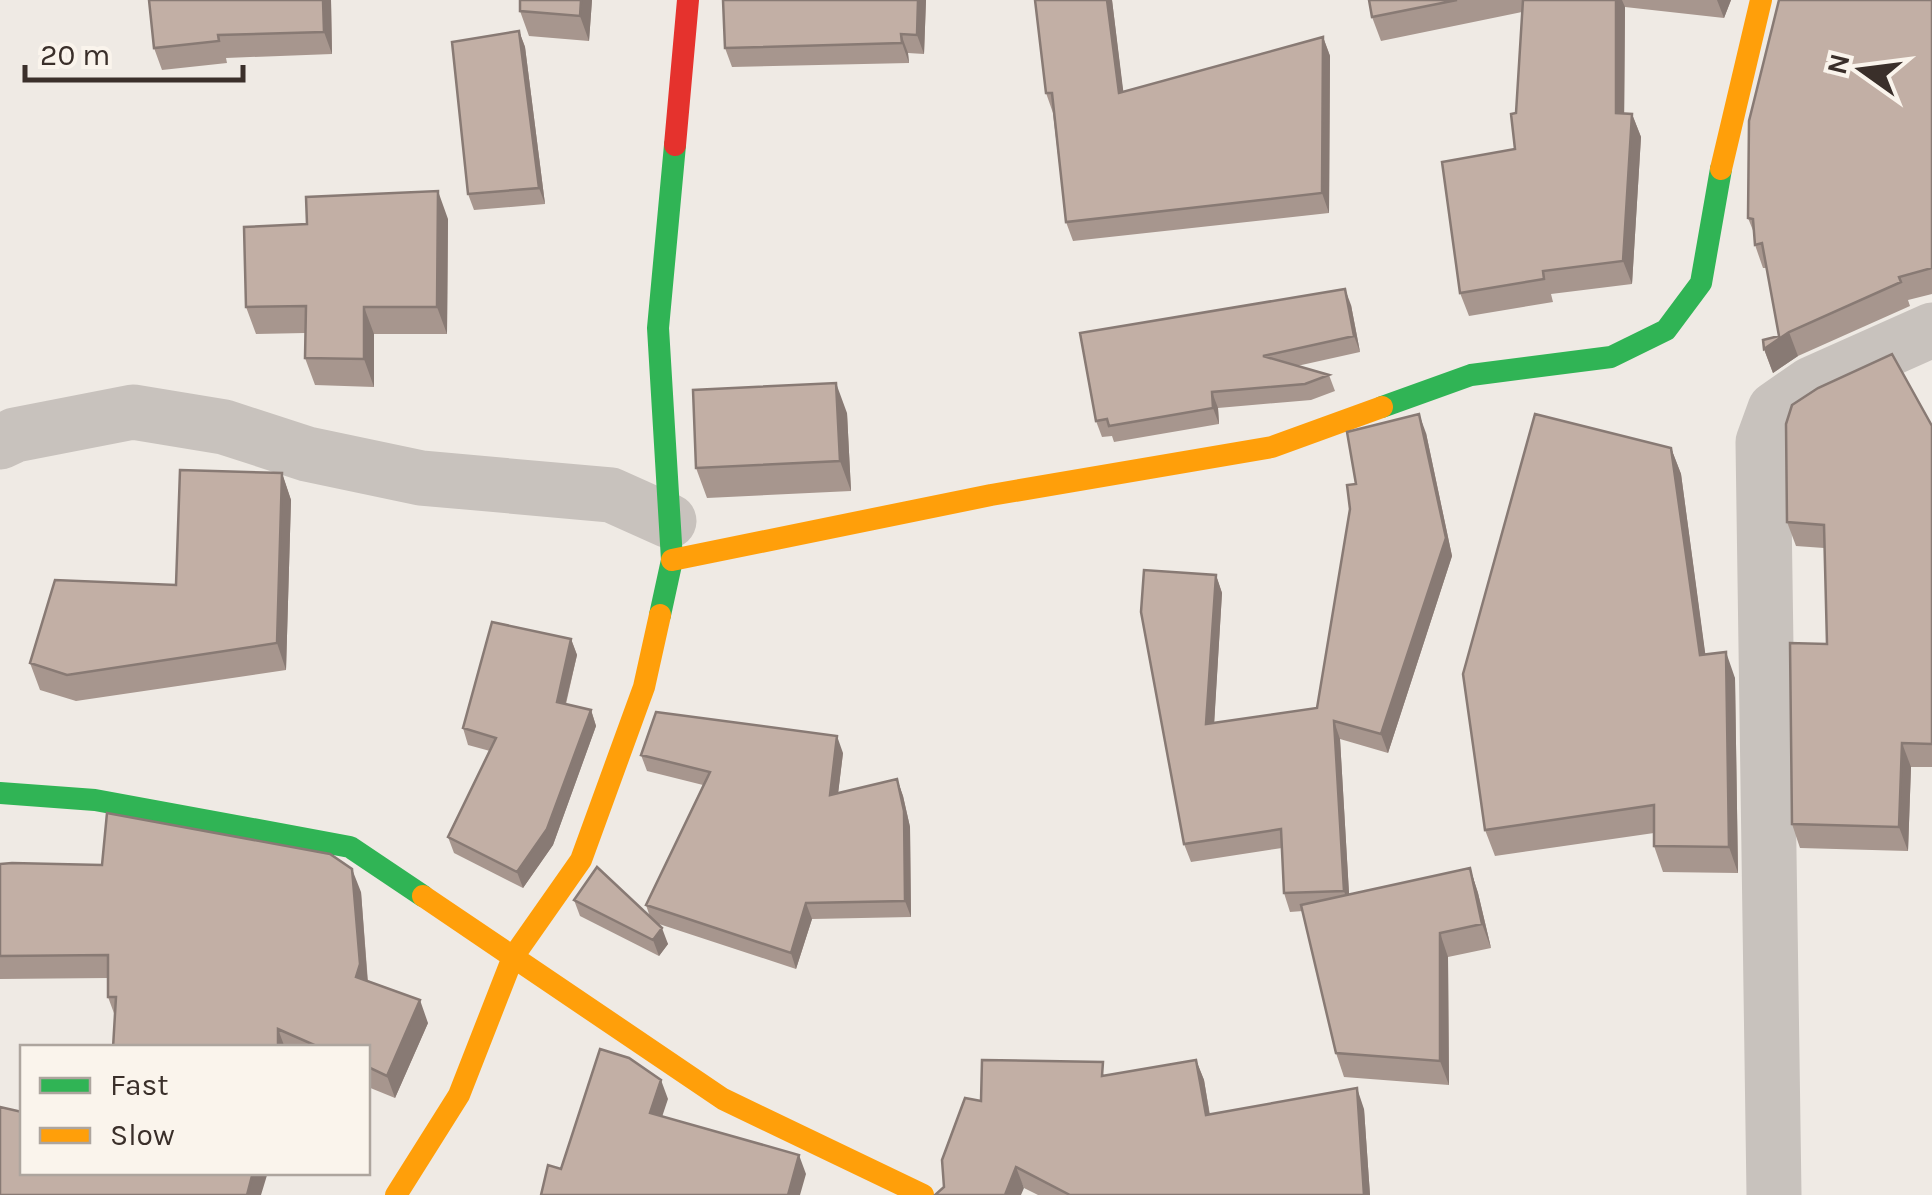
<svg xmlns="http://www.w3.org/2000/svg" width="1932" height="1195" viewBox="0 0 1932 1195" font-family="Karla,sans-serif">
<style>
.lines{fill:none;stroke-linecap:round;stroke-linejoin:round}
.street{stroke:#c8c2bd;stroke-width:55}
.fast{stroke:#30b455;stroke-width:22}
.slow{stroke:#ff9f0a;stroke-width:22}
.jam{stroke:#e5322d;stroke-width:22}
.wall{fill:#a7968e}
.shaded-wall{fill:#887a74}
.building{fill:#c2afa5;stroke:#887a74;stroke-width:2.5}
</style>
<rect width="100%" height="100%" fill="#efeae4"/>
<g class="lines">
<path class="street" d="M0,442L15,435L133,412L224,427L307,454L421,478L611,495L669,521
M1774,1195L1763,442L1775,409L1811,384L1932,330"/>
<path class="fast" d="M1382,407L1471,375L1611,357L1666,330L1701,283L1721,169
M660,615L672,560L658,328L675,145
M0,793L95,800L350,847L423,896"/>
<path class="slow" d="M1721,169L1761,0
M672,560L991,495L1272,447L1382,407
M423,896L723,1099L923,1195
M396,1195L459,1095L513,957L581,860L644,687L660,615"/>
<path class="jam" d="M675,145L688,0"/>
</g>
<path class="wall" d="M149,0H331L332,54L226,58L227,63L162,70L154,48Z
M592,0L589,41L529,36L520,11Z
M723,0H926L924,54L908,53L909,63L732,67L725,48Z
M1035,0H1112L1123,92L1323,37L1330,56L1329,213L1073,241L1066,222L1053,113L1046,93Z
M1369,0H1731L1724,18L1625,7L1624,113L1632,114L1641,137L1632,284L1551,294L1553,302L1469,316L1460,293L1515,149L1522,12L1381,41L1372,17Z
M1932,0V294L1908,300L1910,306L1798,356L1773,373L1764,349L1779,336L1767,268H1763L1755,245L1754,233L1748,218Z
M519,31L525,47L545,204L474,210L468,194Z
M448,219L447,334H374V387L315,385L305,358V333L256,334L246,307Z
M1351,305L1360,352L1297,366L1329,375L1335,391L1311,400L1218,408L1219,424L1114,442L1112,436L1102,437L1096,421Z
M847,413L851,491L707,498L696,468Z
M1932,426V767H1911L1908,851L1800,848L1792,824L1827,644L1824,548L1796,546L1787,522Z
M1426,433L1452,556L1388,753L1340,739L1349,894L1470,868L1478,893L1491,948L1448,957L1449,1085L1344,1077L1336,1053L1303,911L1290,912L1284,893L1282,848L1191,862L1184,844L1216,575L1222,593L1214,723L1317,708L1356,484Z
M1671,448L1681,474L1705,654L1735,678L1738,873L1663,872L1654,846V833L1495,856L1485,830Z
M282,473L291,500L286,670L76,701L40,690L30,663L176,585Z
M571,639L577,655L566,704L591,710L596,726L553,845L523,888L454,853L448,837L490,751L468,745L463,728Z
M843,753L838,793L897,779L903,796L910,827L911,917L812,919L796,969L656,923L668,944L659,956L580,916L574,900L650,917L646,905L703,785L647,771L641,755Z
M0,864L361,892L368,982L428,1023L395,1098L368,1087V1048H113L115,1016L108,997V978L0,979Z
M1196,1060L1204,1080L1210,1115L1364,1109L1370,1195H1038L1024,1188L981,1101L1107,1075Z"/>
<path class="shaded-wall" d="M323,0H331L332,54L324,32Z
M581,0H592L589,41L580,16Z
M918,0H926L924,54L917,35Z
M1107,0H1112L1126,113L1119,93Z
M1616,0H1622L1625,7L1624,136L1616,113Z
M1717,0H1731L1724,18Z
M519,31L525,47L545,204L539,188Z
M901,34L908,53L909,63L902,43Z
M1323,37L1330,56L1329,213L1322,193Z
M1632,114L1641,137L1632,284L1623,261Z
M438,191L448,219L447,334L437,307Z
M1345,289L1351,305L1360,352L1354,336Z
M364,307L374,334V387L364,359Z
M1789,332L1798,356L1773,373L1764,349Z
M836,383L847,413L851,491L840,461Z
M1212,392L1218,408L1219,424L1213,408Z
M1419,414L1426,433L1452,556L1388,753L1381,734Z
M1671,448L1681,474L1709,681L1700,655Z
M282,473L291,500L286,670L277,643Z
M1216,575L1222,593L1213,743L1206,724Z
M571,639L577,655L562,718L557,702Z
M1726,652L1735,678L1738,873L1729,847Z
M591,710L596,726L553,845L523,888L517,872Z
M1334,721L1340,739L1350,910L1344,891Z
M837,736L843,753L836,811L830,795Z
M1902,743L1911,767L1908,851L1899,827Z
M897,779L903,796L910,827L911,917L905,901Z
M1470,868L1478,893L1491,948L1482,924Z
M352,869L361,892L368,987L356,977Z
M806,903L812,919L796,969L791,953Z
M662,928L668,944L659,956L653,940Z
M1440,933L1448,957L1449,1085L1440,1061Z
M420,1000L428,1023L395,1098L387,1076Z
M278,1029L285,1048H278Z
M1196,1060L1204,1080L1213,1136L1206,1115Z
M661,1080L668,1099L657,1132L650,1113Z
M1357,1088L1364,1109L1370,1195H1364Z
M799,1155L806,1174L800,1195H788Z
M1016,1167L1024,1188L1021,1195H1005Z
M253,1172H268L261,1195H247Z"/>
<path class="building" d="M149,0H323L324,32L218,35L219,41L154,48Z
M520,0H581L580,16L520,11Z
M723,0H918L917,35L901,34L902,43L725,48Z
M1035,0H1107L1119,93L1323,37L1322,193L1066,222L1052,93H1046Z
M1369,0H1457L1372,17Z
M1523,0H1616V113L1632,114L1623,261L1543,271L1544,279L1460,293L1442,162L1515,149L1511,114L1516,113Z
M1779,0H1932V268L1899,277L1901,282L1789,332L1764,349L1763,340L1779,336L1762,243L1755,245L1753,219L1748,218L1749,121Z
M519,31L539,188L468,194L452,42Z
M438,191L437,307H364V359L305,358L306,306L246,307L244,227L307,224L306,197Z
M1345,289L1354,336L1263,356L1329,375L1305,384L1212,392L1213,408L1109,426L1107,419L1096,421L1080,333Z
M1892,354L1932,426V744L1902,743L1899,827L1792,824L1790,643L1827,644L1824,525L1787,522L1786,424L1792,405L1818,388Z
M836,383L840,461L696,468L693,390Z
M1419,414L1446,538L1381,734L1334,721L1344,891L1284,893L1281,829L1184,844L1141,612L1144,570L1216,575L1206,724L1317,708L1350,509L1347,485L1356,484L1347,432Z
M1535,414L1671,448L1700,655L1726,652L1729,847L1654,846V805L1485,830L1463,674Z
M180,470L282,473L277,643L67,675L30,663L55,580L176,585Z
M492,622L571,639L557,702L591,710L547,829L517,872L448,837L496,738L463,728Z
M656,712L837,736L830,795L897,779L904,811L905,901L806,903L791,953L646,905L710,772L641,755Z
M107,813L330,854L352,869L360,964L356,977L420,1000L387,1076L368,1067V1048H321L278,1029V1048H113L116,997H108V955L0,956V864L12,863L102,865Z
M597,867L662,928L653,940L574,900Z
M1470,868L1482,924L1440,933V1061L1336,1053L1301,905Z
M600,1049L629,1058L661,1080L650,1113L799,1155L788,1195H541L548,1165L561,1169Z
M982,1060L1103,1062L1102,1076L1196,1060L1206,1115L1357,1088L1364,1195H1070L1016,1167L1005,1195H935L944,1187L942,1160L965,1098L981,1101Z
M0,1107L22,1112V1172H253L247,1195H0Z"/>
<rect x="20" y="1045" width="350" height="130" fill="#faf4ec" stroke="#ada59e" stroke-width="2.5"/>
<rect x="40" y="1078" width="50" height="15" fill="#30b455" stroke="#ada59e" stroke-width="2.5"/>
<text x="110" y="1095" font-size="30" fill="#3a2f2a">Fast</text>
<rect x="40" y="1128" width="50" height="15" fill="#ff9f0a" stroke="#ada59e" stroke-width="2.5"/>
<text x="110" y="1145" font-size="30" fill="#3a2f2a">Slow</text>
<g transform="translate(1862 70) rotate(284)" stroke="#faf4ec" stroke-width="8" paint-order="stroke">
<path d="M0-8L18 38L0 25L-18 38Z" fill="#3a2f2a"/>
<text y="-15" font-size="28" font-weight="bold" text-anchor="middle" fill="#3a2f2a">N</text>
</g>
<path d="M25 65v15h218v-15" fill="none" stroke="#3a2f2a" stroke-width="5"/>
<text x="40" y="65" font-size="30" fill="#3a2f2a" stroke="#faf4ec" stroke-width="8" paint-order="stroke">20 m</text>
</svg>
